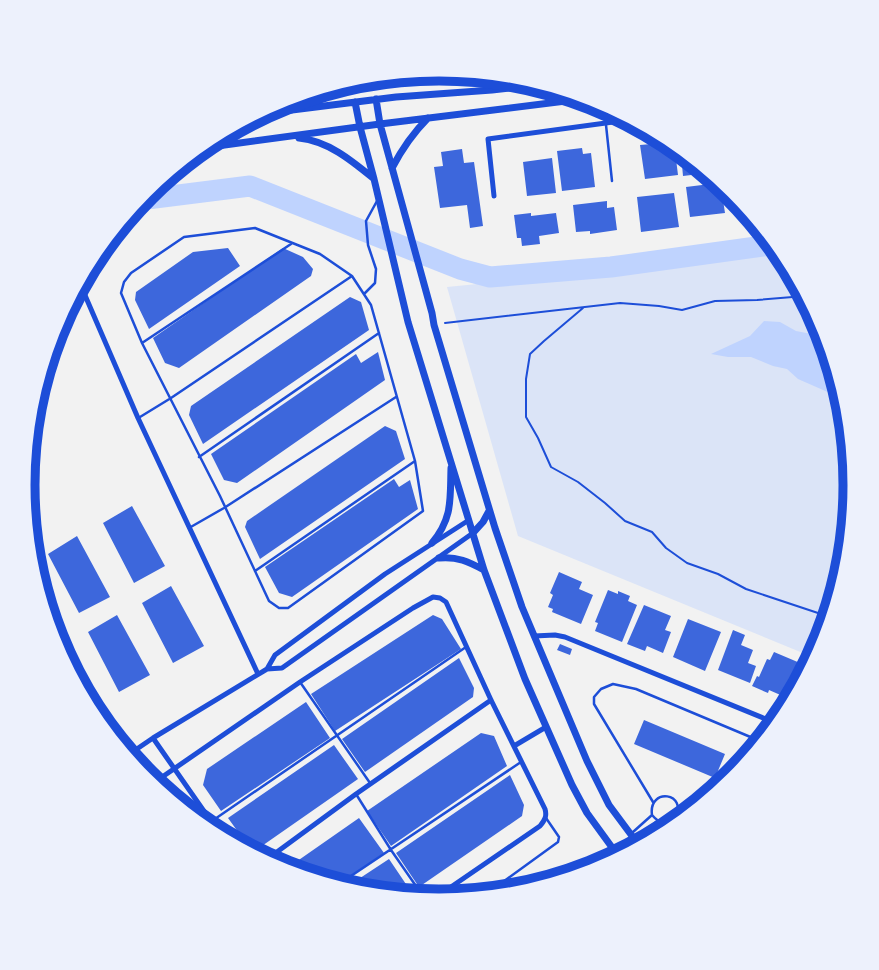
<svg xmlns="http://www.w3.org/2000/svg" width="879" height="970" viewBox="0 0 879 970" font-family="'PT Sans',sans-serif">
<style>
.green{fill:#dbe4f7}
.water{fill:#bfd3fe}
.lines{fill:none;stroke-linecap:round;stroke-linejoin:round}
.river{stroke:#bfd3fe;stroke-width:21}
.building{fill:#3d67dc}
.path{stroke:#1d4ed8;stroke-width:2}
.service{stroke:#1d4ed8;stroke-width:2.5}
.minor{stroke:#1d4ed8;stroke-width:5}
.tertiary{stroke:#1d4ed8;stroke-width:7}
.rim{fill:none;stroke:#1d4ed8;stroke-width:9}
</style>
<rect width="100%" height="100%" fill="#f2f2f2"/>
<path class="green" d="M774,250L825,326L856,485L824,645L815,658L518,536L447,287L640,268Z"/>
<path class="water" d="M764,321L780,322L796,331L817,335L825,329L839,397L798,379L787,369L773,366L751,357H728L711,354L750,336Z"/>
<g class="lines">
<path class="river" d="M139,200L250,186L460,269L490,277L611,267L771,245"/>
</g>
<path class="building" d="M663,143L675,151L678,175L645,179L640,145Z
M582,148L583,154L591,153L595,187L562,191L557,151Z
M462,149L464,163L474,162L483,226L470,228L467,205L440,208L434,167L443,166L441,152Z
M681,154L684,157L708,173L683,176Z
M552,158L556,193L527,196L523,162Z
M710,184L711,189L721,187L725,213L690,217L686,187Z
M674,193L679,227L641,232L637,197Z
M607,201V208L614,207L617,230L590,234V231L576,232L573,205Z
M531,213V216L556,213L559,233L539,236L540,244L522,246L521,238H517L514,215Z
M228,248L240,266L149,329L135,300L136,292L193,252Z
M283,248L303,257L313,269L311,276L179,368L165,363L153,338Z
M350,297L361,302L369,330L203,444L189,415L191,406Z
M378,352L385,380L237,483L224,480L211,454L356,354L361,363Z
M385,426L396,431L405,459L260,559L245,527L247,521Z
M394,479L399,487L410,480L418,509L292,597L279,593L265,567Z
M132,506L165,566L134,583L103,523Z
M77,536L110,597L79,613L48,554Z
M559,572L582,582L579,589L593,595L581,624L552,612L553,609L548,607L553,595L550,593Z
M171,586L204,646L173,663L142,603Z
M608,590L618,594V591L630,596L628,601L637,605L622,642L595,631L598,623L595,622Z
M644,605L671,616L665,630L671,632L663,653L647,646L645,651L627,644Z
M117,615L150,675L119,692L88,632Z
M433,615L442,619L461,649L335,731L311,694Z
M688,619L721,632L705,671L673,657Z
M733,630L745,635L741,645L753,650L748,663L756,666L750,683L718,670Z
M560,644L572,649L570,655L557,650Z
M774,652L800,663L785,697L769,690L768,693L752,686L757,676L759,677L767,659L770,660Z
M459,658L474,688L473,697L365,772L342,739Z
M306,702L330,738L221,811L203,785L207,769Z
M644,720L725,754L715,778L634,744Z
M481,733L494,736L507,766L391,846L367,811Z
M334,745L358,779L259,848L246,843L228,818Z
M510,775L524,805L522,816L419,887L396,853Z
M169,796L184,798L194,812H193Z
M359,818L384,853L342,882L283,871Z
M389,859L412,893L408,895L351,884Z"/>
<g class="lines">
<path class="path" d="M583,308L544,341L530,354L526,379V417L538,438L551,467L578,482L605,503L625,521L652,532L666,548L687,563L718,574L746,589L830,617
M445,323L620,303L659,306L682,310L715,301L757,300L805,296"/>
<path class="service" d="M606,125L612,181
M255,228L320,254L352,276L371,305L415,461L423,511L288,608H279L269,601L220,496L142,343L121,293L124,282L131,273L184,237Z
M364,294L375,283L376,269L368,245L366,221L377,201
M142,343L291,244
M140,417L171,398L352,276
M199,457L379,333
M189,528L224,508L396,397
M255,571L415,461
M300,682L370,783
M356,794L391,850L425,899
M653,802L594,704V697L601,689L613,684L636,689L760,741
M652,815C659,823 663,824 673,821
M212,821L466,647
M633,832L652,815C648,787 689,792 675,819
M636,841L657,821
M342,882L521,762
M527,884L539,878L564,877
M489,892L558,842L559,837L546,818"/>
<path class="minor" d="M494,196L488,139L628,120
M81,286L138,418L258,674
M534,636L555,635L565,637L773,722
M267,669L282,668L473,533
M153,738L215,827
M514,746L546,727
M128,755L153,738L267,669L275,655L385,574L469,520
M152,784L300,682L413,608L433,597L440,598L446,602L491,700L545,809C547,816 545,820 540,826L432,900
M266,860L356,794L491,700"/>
<path class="tertiary" d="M376,99L380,124L432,313L434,325L495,528L522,607L587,761L609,805L638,844
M355,102L360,127L374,179L408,322L484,570L525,679L572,785L587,813L619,857
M260,114L396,97L492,90L528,86
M299,138C328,141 351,160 373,178
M210,147L380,124L590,98
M392,168C402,149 413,133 428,118
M473,533L483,522L489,511
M432,543C453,518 450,499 451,468
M439,558C457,556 469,562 484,570"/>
</g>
<path d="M0 0H879V970H0ZM35 485a404 404 0 1 1 808 0a404 404 0 1 1-808 0Z" fill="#edf1fc" fill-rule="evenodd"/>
<path class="rim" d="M35 485a404 404 0 1 1 808 0a404 404 0 1 1-808 0Z"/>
</svg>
